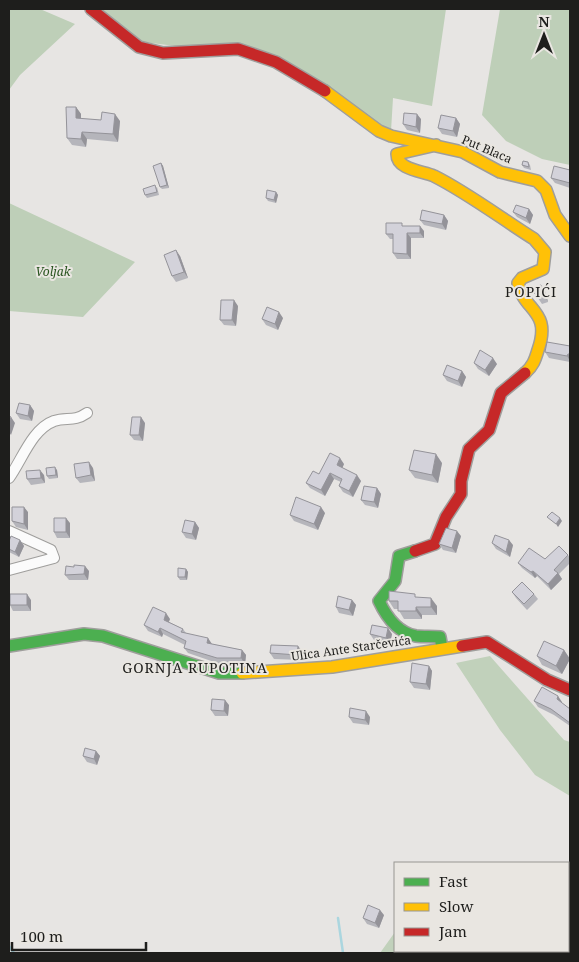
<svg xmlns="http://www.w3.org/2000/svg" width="579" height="962" viewBox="0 0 579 962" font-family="'Noto Serif',serif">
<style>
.green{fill:#c1d1bb}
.forest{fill:#becfb8}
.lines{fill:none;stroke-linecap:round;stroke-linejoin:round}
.stream{stroke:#abd6df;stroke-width:2.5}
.street-casing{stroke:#9f9e9c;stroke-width:12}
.fast-casing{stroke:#9f9e9c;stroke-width:14}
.slow-casing{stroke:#9f9e9c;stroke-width:14}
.jam-casing{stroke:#9f9e9c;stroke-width:14}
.street{stroke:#fbfbfb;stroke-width:10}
.fast{stroke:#4caf50;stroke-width:11}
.slow{stroke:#ffc107;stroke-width:11}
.jam{stroke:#c62828;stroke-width:11}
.wall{fill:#b5b5bb}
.shaded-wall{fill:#949399}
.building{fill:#d3d2da;stroke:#949399}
.labels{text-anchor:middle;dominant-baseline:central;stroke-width:4;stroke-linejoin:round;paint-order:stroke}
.street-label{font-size:12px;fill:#1e1e1c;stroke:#e9e6e1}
.park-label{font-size:12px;font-style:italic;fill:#29541f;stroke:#e9e6e1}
.neighbourhood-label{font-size:14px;letter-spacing:1px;fill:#1e1e1c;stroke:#e9e6e1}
</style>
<rect width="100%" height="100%" fill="#e7e5e3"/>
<path class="green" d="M490,656L564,740L570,742V796L535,775L500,730L456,663Z
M570,862V953H508L510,951H568V866Z
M395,932V951H470L473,953H380Z"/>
<path class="forest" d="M9,9H40L75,24L20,75L9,90Z
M98,9H446L432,106L393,98L391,131L281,59L143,42Z
M500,9H570V165L542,159L506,141L482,115Z
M9,203L135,262L83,317L9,311Z"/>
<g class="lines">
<path class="stream" d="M338,918L343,953
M9,946L14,953"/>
<g class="street-casing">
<path id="street" d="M9,478C22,460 32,429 54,421C67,417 74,422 87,413
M9,531L51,550L54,558L9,570"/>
</g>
<g class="fast-casing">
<path id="fast" d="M415,551L399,556L395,581L379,601C386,616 398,633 416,636C424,637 432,636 440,637L442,648
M9,646L84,634L103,636L219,673H242"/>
</g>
<g class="slow-casing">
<path id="slow" d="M325,91L379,131L391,136L463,152L500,172L537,181L546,190L555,215L570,236
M436,145L397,154C397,170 423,171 434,176C468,193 502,219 534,239L545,252L543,269L522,278L518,283C524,312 552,310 538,350C535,360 533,366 525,373
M242,673L332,667L462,646"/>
</g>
<g class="jam-casing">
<path id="jam" d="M91,9L139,47L163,53L238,49L276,62L325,91
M415,551L435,544L446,517L461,494V481L469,449L489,430L501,393L525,373
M462,646L487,642L547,680L570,690"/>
</g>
<use href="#street" class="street"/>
<use href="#fast" class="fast"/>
<use href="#slow" class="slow"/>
<use href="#jam" class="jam"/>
</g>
<path class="wall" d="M76,107L81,114V119L101,120L120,121L118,142L87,139L86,147L72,145L67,138Z
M456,118L460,124L457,137L442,134L438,128Z
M421,119L420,133L407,130L403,124Z
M528,162L530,165L531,170L524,168L522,165Z
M161,163L163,166L169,188L162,189L160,187Z
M570,170V188L555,183L551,178Z
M157,187L159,195L147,198L145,195Z
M276,192L278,195L276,203L268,201L266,198Z
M529,209L533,215L530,224L517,217L513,212Z
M444,215L448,221L446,230L424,225L420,220Z
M404,226L424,231V238H411V259H397L393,253V239H390L386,234Z
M180,256L188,278L176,282L172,276Z
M531,288L545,291L548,302L542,304Z
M238,306L236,326L224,325L220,320Z
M283,318L278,330L266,325L262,319Z
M570,346V362L549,358L545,352Z
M474,363L497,364L489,376L478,369Z
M462,371L466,377L462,387L447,381L443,375Z
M30,405L34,411L32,421L20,419L16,413Z
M145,423L143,441L134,440L130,435Z
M442,463L438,483L415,478L409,470Z
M344,464L342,468L361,481L353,497L343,492L339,486L341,482L334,479L325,496L310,488L306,483L319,474Z
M93,468L95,481L80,483L76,478Z
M57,470L58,478L49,479L47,476Z
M44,475L45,483L31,485L27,479Z
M377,488L381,494L378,508L365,505L361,500Z
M28,512V530L16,527L12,521Z
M325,513L318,530L294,521L290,515Z
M195,522L199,528L196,540L186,538L182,532Z
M70,523V538H57L54,532Z
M461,536L456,553L443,550L439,544Z
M20,540L24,546L19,557L9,552V541Z
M492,543L513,545L510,557L496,549Z
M568,555L570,558V563L559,574L562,579L551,590L537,576L535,578L522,568L518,563Z
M74,567L89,571L88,580H69L65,575Z
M186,569L188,572L187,580H180L178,577Z
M512,592L534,594L538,599L527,610L516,598Z
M418,598L437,606V615H422V619H404L398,609H394L389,601Z
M31,600V611H13L10,605Z
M352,600L356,605L353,616L339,613L336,607Z
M170,619L169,622L183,629L186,633L212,644L242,650L246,655L245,664H220L188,653L184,648L185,645L163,634L162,637L148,631L144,625Z
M370,634H392L390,643L374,640Z
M564,650L570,659L562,674L542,665L537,656Z
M302,651L301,660L274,659L270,653Z
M429,666L432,671L430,690L414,688L410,682Z
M534,701L562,702V703L570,709V726L554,715L538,707Z
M229,705L228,716H215L211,710Z
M349,717H370L369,725L353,723Z
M96,751L100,756L97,765L87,762L83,756Z
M384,915L379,928L367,924L363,918Z"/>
<path class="shaded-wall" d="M76,107L81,114V125L76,118Z
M115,114L120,121L118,142L113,134Z
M417,114L421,119L420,133L416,127Z
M456,118L460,124L457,137L453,131Z
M82,132L87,139L86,147L81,139Z
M161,163L163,166L169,188L167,185Z
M276,192L278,195L276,203L274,200Z
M529,209L533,215L530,224L526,218Z
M444,215L448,221L446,230L442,224Z
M420,226L424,231V238L420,233Z
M407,233L411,238V259L407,254Z
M176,250L180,256L188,278L184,272Z
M541,285L545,291L548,302L545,296Z
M234,300L238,306L236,326L232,320Z
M279,312L283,318L278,330L275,324Z
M568,354L570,357V361L567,356Z
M493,358L497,364L489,376L485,370Z
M462,371L466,377L462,387L458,381Z
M30,405L34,411L32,421L28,416Z
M11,417L15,423L11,435L9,432V424Z
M141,417L145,423L143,441L139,435Z
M436,454L442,463L438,483L432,475Z
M340,458L344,464L341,471L337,465Z
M89,462L93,468L95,481L91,475Z
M55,467L57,470L58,478L56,475Z
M40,470L44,475L45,483L41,478Z
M330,473L334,479L325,496L321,490Z
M357,475L361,481L353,497L349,491Z
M377,488L381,494L378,508L374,502Z
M24,507L28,512V530L24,524Z
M321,507L325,513L318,530L314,524Z
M66,518L70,523V538L66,532Z
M560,518L562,521L558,527L556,524Z
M195,522L199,528L196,540L192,534Z
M457,531L461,536L456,553L452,548Z
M20,540L24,546L19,557L15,552Z
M509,540L513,545L510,557L506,552Z
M85,566L89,571L88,580L84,574Z
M186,569L188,572L187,580L185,577Z
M533,571L537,576L535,578L531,572Z
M558,573L562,579L551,590L548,584Z
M27,594L31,600V611L27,605Z
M431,598L437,606V615L431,607Z
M352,600L356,605L353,616L349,610Z
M416,607L422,615V619L416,611Z
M166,613L170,619L167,625L164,620Z
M160,628L163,634L162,637L158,632Z
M388,628L392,634L390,643L386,638Z
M208,638L212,644L207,643Z
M298,646L302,651L301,660L297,655Z
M242,650L246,655L245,664L241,658Z
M564,650L570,659L562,674L556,666Z
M429,666L432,671L430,690L426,684Z
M558,696L562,702L561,704L557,699Z
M225,700L229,705L228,716L224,711Z
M366,711L370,717L369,725L365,720Z
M96,751L100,756L97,765L94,759Z
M380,910L384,915L379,928L375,923Z"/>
<path class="building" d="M66,107H76V118L101,120L102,112L115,114L113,134L82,132L81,139L67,138Z
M404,113L417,114L416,127L403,124Z
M441,115L456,118L453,131L438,128Z
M523,161L528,162L529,167L522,165Z
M161,163L167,185L160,187L153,166Z
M554,166L570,170V183L551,178Z
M155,185L157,192L145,195L143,189Z
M267,190L276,192L274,200L266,198Z
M516,205L529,209L526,218L513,212Z
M422,210L444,215L442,224L420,220Z
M386,223H402V226H420V233H407V254L393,253V234H386Z
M176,250L184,272L172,276L164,255Z
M541,285L545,296L538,298L531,288Z
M221,300H234L232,320H220Z
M267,307L279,312L275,324L262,319Z
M547,342L570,346V354H568L567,356L545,352Z
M480,350L493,358L485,370L474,363Z
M447,365L462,371L458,381L443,375Z
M19,403L30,405L28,416L16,413Z
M9,416L11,417L9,424Z
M132,417H141L139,435H130Z
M414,450L436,454L432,475L409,470Z
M330,453L340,458L337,465L357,475L349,491L339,486L342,479L330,473L321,490L306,483L313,471L319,474Z
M89,462L91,475L76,478L74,464Z
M55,467L56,475L47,476L46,468Z
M40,470L41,478L27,479L26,471Z
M364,486L377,488L374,502L361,500Z
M296,497L321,507L314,524L290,515Z
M12,507H24V524L12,521Z
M552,512L560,518L556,524L547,517Z
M54,518H66V532H54Z
M185,520L195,522L192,534L182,532Z
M446,528L457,531L452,548L439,544Z
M495,535L509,540L506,552L492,543Z
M11,536L20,540L15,552L9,549V541Z
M559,546L568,555L554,570L558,573L548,584L533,571L531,572L518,563L529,548L545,559Z
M74,565L85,566L84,574L65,575L66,566L74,567Z
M178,568L186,569L185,577H178Z
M522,582L534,594L524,604L512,592Z
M389,591L415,594V597L431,598V607H416V611H398V601H389Z
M10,594H27V605H10Z
M338,596L352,600L349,610L336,607Z
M153,607L166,613L164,620L183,629L181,632L208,638L207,643L242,650L241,658H217L184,648L186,641L160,628L158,632L144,625Z
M372,625L388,628L386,638L370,634Z
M544,641L564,650L556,666L537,656Z
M271,645L298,646L297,655L270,653Z
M412,663L429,666L426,684L410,682Z
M542,687L558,696L557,699L570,709V723L551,709L534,701Z
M212,699L225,700L224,711L211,710Z
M350,708L366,711L365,720L349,717Z
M85,748L96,751L94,759L83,756Z
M368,905L380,910L375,923L363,918Z"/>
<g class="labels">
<g class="street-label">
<text transform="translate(487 149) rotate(23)">Put Blaca</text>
<text transform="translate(351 648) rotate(-8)">Ulica Ante Starčevića</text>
</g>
<g class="park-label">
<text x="53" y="271">Voljak</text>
</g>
<g class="neighbourhood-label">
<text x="531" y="291">POPIĆI</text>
<text x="195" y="667">GORNJA RUPOTINA</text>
</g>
</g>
<rect width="579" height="962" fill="none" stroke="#1e1e1c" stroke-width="20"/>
<rect x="394" y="862" width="175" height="90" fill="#e9e6e1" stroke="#989692"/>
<rect x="404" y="878" width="25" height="8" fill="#4caf50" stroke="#989692"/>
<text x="439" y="887" font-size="15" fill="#1e1e1c">Fast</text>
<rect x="404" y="903" width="25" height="8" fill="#ffc107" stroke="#989692"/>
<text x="439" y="912" font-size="15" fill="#1e1e1c">Slow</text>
<rect x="404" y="928" width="25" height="8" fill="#c62828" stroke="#989692"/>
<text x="439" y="937" font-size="15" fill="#1e1e1c">Jam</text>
<g transform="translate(544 35)" stroke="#e9e6e1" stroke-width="4" paint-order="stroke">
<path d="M0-4L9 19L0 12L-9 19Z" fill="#1e1e1c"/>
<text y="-8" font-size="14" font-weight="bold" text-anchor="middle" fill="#1e1e1c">N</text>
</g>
<path d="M12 942v8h134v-8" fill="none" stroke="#1e1e1c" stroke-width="2.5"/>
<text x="20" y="942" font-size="15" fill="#1e1e1c" stroke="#e9e6e1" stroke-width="4" paint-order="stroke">100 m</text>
</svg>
